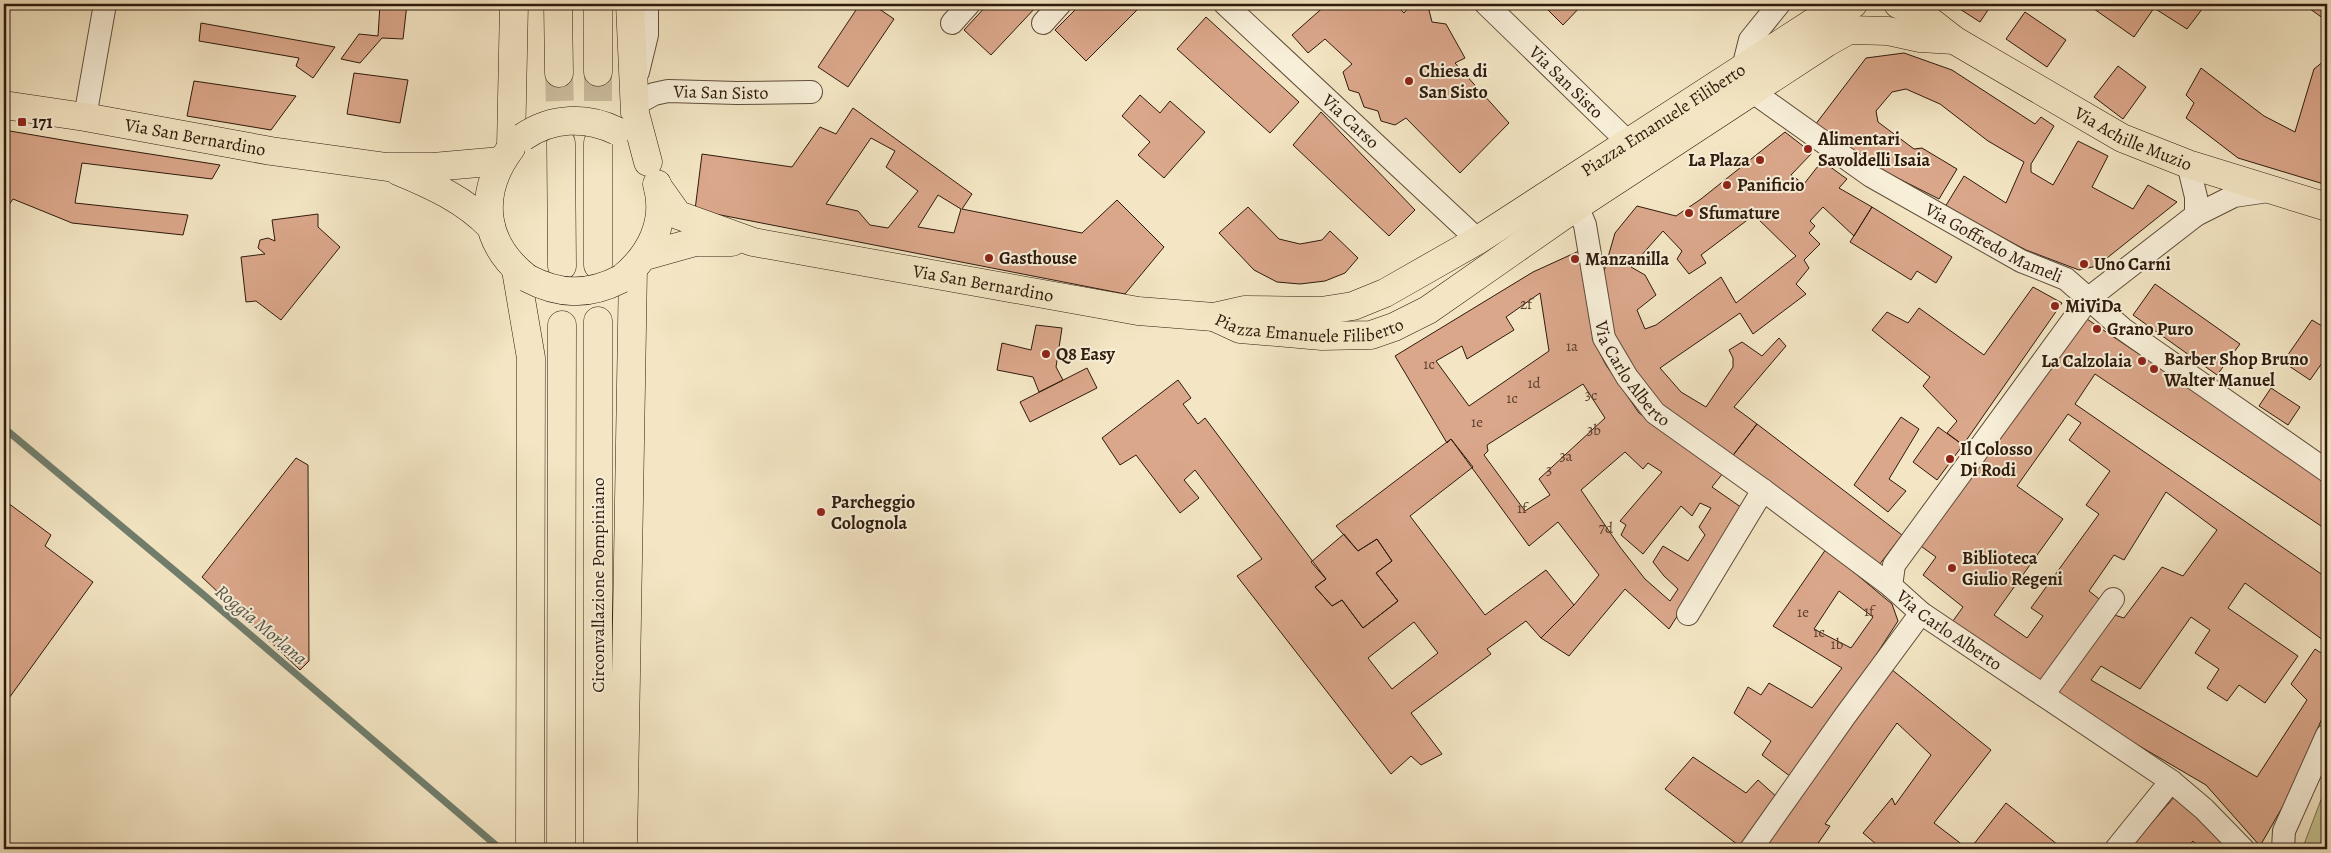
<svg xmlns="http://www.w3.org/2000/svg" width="2331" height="853" viewBox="0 0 2331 853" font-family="Alegreya,serif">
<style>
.green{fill:#c4c38f;stroke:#796e4e}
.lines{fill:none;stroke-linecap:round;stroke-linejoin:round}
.stream{stroke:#717e6d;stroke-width:7}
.building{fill:#dba78b;stroke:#2e1a0c;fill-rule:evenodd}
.highway-tunnel{stroke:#ccbd9f;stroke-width:28;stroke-dasharray:28 14;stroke-linecap:butt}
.minor-casing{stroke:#604d3a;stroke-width:24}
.major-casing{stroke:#2e1a0c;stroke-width:29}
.highway-casing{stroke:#2e1a0c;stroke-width:29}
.minor{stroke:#f8efd9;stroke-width:22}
.major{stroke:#f4e6c4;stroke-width:28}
.highway{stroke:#f4e6c4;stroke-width:28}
.major-bridge-casing{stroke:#2e1a0c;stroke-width:29;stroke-linecap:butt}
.major-bridge{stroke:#f4e6c4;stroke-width:28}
.poi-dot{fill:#8f2418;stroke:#f8efd9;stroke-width:2}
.labels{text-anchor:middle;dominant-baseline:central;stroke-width:4;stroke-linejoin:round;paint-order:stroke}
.number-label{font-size:15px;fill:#593d2c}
.poi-label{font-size:18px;font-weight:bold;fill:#2e1a0c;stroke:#f8efd9;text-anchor:start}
.street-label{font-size:18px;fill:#2e1a0c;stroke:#f8efd9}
.water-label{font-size:19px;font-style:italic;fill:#555445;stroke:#f8efd9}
</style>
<rect width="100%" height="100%" fill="#f4e6c4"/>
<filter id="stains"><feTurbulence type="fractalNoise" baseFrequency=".004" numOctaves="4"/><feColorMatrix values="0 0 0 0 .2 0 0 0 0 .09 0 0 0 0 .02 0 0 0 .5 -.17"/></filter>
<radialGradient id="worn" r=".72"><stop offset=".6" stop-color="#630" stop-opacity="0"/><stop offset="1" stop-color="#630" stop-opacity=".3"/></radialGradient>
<path class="green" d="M2327,784V849H2303V847Z"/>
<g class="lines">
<path class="stream" d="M4,428L205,596L498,847"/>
</g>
<path class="building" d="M380,4H407L403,39L382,38L360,63L341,59L359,34L378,36Z
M860,4H872L894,19L848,87L818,67Z
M988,4H1035L1037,6L991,55L964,30Z
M1081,4H1143L1086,61L1055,30Z
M1327,4H1395L1404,13L1411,4L1429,10L1432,22L1446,24L1465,58L1455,63L1509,123L1460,173L1406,118L1395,125L1381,121L1378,111L1364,107L1359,93L1349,90L1343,72L1352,64L1325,39L1308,53L1292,35Z
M1542,4H1583L1563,25Z
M1952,4H1992L1980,22Z
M2087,4H2206L2187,29L2154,8L2134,37Z
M2303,4H2327V21Z
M2025,12L2066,40L2047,67L2006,39Z
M1206,17L1299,102L1270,133L1177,49Z
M201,23L335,47L313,78L296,66L299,58L199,41Z
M1904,53L1952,70L2035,124L2041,117L2054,126L2031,164V172L2053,185L2078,141L2108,156L2092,187L2133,209L2148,185L2177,202L2097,266L2079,270L2026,250L1945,207L1964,176L2006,203L2024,162L1988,141L1940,104L1906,89L1892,92L1876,111L1878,122L1914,149L1922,148L1957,169L1939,199L1864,161L1815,125L1866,58Z
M2324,61L2327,63V185L2238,158L2186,118L2194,103L2186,95L2201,68L2264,116L2295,132L2314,69Z
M2118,66L2146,87L2123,119L2094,97Z
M354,73L408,80L400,123L347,114Z
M194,81L296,96L271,130L187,116Z
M1140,95L1160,113L1170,101L1205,132L1164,178L1138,155L1150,142L1122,116Z
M853,108L972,194L962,209L1082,233L1117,200L1164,247L1125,294L695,210L702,154L792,167L820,127L836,134ZM871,138L895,151L886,167L918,191L888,228L870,225L858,211L826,204ZM938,195L961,209L954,233L918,227Z
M1321,112L1415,210L1389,236L1293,145Z
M4,130L86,144L220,165L212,179L82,163L75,203L188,215L183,235L72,223L13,199L4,212Z
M1785,132L1812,153L1791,175L1804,184L1822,161L1847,179L1839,188L1872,207L1854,236L1823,207L1810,221L1815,226L1809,233L1820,244L1804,260L1809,268L1796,284L1806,294L1753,334L1740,313L1660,368L1681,392L1706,407L1733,367V358L1729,350L1742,342L1762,356L1779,338L1786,346L1734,407L1757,424L1731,458L1654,402L1611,331L1602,293L1604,271L1615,233L1637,206L1676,216L1701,199ZM1754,215L1796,256L1736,303L1721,277L1656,325L1645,329L1637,310L1656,295L1645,275L1631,267L1663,231L1682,251L1677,259L1689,274L1706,263L1701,255Z
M1248,207L1279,239L1300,244L1322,240L1330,231L1358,258L1345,273L1325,281L1300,284L1277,282L1254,270L1219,233Z
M1872,207L1952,257L1936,283L1917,271L1911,280L1850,242Z
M318,214V227L340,247L281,320L256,301L246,302L241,257L265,254L258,248L260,240L268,238L275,241L272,220Z
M1579,251L1597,337L1592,338L1606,365L1639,413L1723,473L1712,487L1745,510L1669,629L1625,589L1569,656L1541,638L1574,605L1599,575L1558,522L1529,546L1451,439L1447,443L1395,356L1533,272ZM1540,293L1549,351L1469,406L1436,361L1462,346L1467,359L1514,330L1506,317ZM1583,384L1605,418L1539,479L1550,495L1525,511L1484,455L1488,451L1487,445ZM1625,452L1643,469L1648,463L1662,472L1620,521L1626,525L1621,535L1643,554L1681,506L1692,516L1700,503L1711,508L1699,527L1705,535L1688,561L1663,546L1653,562L1664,576L1678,589L1670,601L1645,579L1620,547L1581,490Z
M2155,284L2240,344L2217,375L2133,315Z
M2033,287L2062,303L1963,445L1947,433L1957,421L1923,386L1930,377L1872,330L1887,312L1908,323L1919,308L1984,355Z
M2084,317L2327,481V530L2095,374L2075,404L2327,578V643L2245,583L2228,608L2298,656L2265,703L2239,685L2227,701L2207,688L2219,669L2195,653L2210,630L2191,617L2140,689L2101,666L2091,680L2257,777L2307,700L2291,684L2315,649L2327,657V707L2287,799L2260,846L2206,785L2054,696L2111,614L2124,618L2162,567L2183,576L2217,530L2166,492L2124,560L2114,555L2089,591L2103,602L2038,685L1950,625L1963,607L1923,575L1936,557L1918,544ZM2068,414L2081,423L2069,440L2110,471L2086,505L2099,514L2031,608L2043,616L2027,638L1994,615L2063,519L2017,486Z
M2312,320L2327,329V356L2310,380L2283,362Z
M1036,325L1062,328L1056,367L1063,380L1039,392L1033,377L997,370L1002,343L1031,350Z
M1087,368L1097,388L1030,422L1020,402Z
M1178,380L1191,398L1183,404L1198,424L1205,418L1326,579L1315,587L1332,606L1342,600L1363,628L1398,601L1376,573L1392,561L1377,539L1358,551L1336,526L1451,439L1473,467L1410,516L1485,615L1546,570L1574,605L1541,638L1526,621L1487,649L1491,654L1411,713L1442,754L1421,765L1411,756L1391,774L1237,576L1262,559L1195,470L1184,480L1199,498L1180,513L1136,455L1120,465L1102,438ZM1414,622L1438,653L1392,689L1368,658Z
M2271,388L2300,407L2288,425L2259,406Z
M1901,417L1919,429L1889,479L1906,491L1888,512L1854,485Z
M1757,424L1902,535L1876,569L1731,458Z
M1938,427L1963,445L1937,480L1913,462Z
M296,458L308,465L309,661L300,670L202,577Z
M4,500L51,535L45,546L93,582L4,705Z
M1344,534L1358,551L1377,539L1392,561L1376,573L1398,601L1363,628L1342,600L1332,606L1315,587L1326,579L1311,562Z
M1826,549L1892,604L1898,621L1795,780L1762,755L1771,741L1734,713L1748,687L1761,695L1769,683L1812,708L1842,668L1773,626ZM1839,591L1873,617L1851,648L1814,629Z
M1891,669L1991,750L1934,823L1968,849H1882L1863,833L1892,798L1895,805L1931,755L1897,723L1825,824L1830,826L1814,849H1761Z
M1693,757L1746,793L1758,780L1778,798L1742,848L1665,789Z
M2175,796L2229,849H2201L2193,841L2186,849H2129Z
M2006,803L2063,849H1970Z"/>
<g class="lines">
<path class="highway-tunnel" d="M559,73L561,143
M598,143V72"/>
<g class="minor-casing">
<g id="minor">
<path id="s1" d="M1225,4L1478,240"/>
<path id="s2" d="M1486,4L1628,142L1637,155"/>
<path d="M952,23L969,4"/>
<path d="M1043,23L1060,4"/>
<path d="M1743,68L1750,40L1779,4"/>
<path d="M638,72L647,35V4"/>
<path id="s3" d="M1753,92L1871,176L2021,261L2066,279L2123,329L2327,471"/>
<path id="s4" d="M634,105L654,94L668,91L737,93L811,92"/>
<path d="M85,117L105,4"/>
<path d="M2188,164L2196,197V215"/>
<path id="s5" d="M1577,206L1585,225L1604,338L1627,377L1655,413L1763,490L1891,586L1921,613L2171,781L2204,809L2243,849"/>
<path d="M1891,586L1894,565L2089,298L2196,215L2234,196L2268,191"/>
<path d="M1688,614L1763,490"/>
<path d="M2043,695L2113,599"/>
<path d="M1751,849L1845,716L1921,613"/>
<path d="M2116,849L2171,781"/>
<path d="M2283,849L2284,831L2327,735"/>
</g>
</g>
<g class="major-casing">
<g id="major">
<path id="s6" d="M1898,4L1922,15L1954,40L2122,138L2188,164L2327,207"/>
<path id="s7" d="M4,105L85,117L271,151L387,167H433L501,161"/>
<path d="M511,148C477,193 482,243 527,278"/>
<path d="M398,171C432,185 465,200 491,227"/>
<path id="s8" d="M658,187L678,215L753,242L1138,311L1214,317L1245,310L1321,311L1353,306L1385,293L1478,240L1820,18L1853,4"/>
<path d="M645,256L695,242H732"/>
<path d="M621,279C650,256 668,222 657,184"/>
<path id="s9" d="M1214,317L1240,329L1322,336L1371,335L1394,327L1428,310L1577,206L1826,43L1849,30L1888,31L1920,38L1954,40"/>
</g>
</g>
<g class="highway-casing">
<path id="highway" d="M558,4L559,73
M630,4L635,113L648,162
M598,72V4
M561,143L562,266
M511,147L514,4
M598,265V143
M516,270L531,358L530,849
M561,849L562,325
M598,849V321
M623,849L633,269"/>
</g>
<use href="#minor" class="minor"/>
<use href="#major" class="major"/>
<use href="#highway" class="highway"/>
<g class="major-bridge-casing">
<path id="major-bridge" d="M523,137C552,117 586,116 617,131
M527,278C559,295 588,296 621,279"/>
</g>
<use href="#major-bridge" class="major-bridge"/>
</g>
<g class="poi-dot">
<circle cx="1409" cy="81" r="5"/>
<rect x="17" y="117" width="10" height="10" rx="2.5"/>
<circle cx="1808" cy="149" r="5"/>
<circle cx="1760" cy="160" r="5"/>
<circle cx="1727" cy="185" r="5"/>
<circle cx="1689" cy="213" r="5"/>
<circle cx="989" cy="258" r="5"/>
<circle cx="1575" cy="259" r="5"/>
<circle cx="2084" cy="264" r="5"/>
<circle cx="2055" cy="306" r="5"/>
<circle cx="2097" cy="329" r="5"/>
<circle cx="1046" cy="354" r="5"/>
<circle cx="2142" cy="361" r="5"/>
<circle cx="2154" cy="369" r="5"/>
<circle cx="1950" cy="459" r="5"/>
<circle cx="821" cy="512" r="5"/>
<circle cx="1952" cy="568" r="5"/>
</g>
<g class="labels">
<g class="number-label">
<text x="1526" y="304">2f</text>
<text x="1572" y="346">1a</text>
<text x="1429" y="364">1c</text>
<text x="1534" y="383">1d</text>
<text x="1591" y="395">3c</text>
<text x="1512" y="398">1c</text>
<text x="1477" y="422">1e</text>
<text x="1594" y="430">3b</text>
<text x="1566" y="456">3a</text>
<text x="1549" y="470">3</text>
<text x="1522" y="508">1f</text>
<text x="1606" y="528">7d</text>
<text x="1869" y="611">1f</text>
<text x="1803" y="612">1e</text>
<text x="1819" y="632">1c</text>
<text x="1837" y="644">1b</text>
</g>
<g class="poi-label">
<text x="1419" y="71">Chiesa di<tspan x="1419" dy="21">San Sisto</tspan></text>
<text x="32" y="122">171</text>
<text x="1818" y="139">Alimentari<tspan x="1818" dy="21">Savoldelli Isaia</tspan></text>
<text x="1750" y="160" text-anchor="end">La Plaza</text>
<text x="1737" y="185">Panificio</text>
<text x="1699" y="213">Sfumature</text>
<text x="999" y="258">Gasthouse</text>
<text x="1585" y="259">Manzanilla</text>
<text x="2094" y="264">Uno Carni</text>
<text x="2065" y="306">MiViDa</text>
<text x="2107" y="329">Grano Puro</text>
<text x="1056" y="354">Q8 Easy</text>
<text x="2164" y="359">Barber Shop Bruno<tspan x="2164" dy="21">Walter Manuel</tspan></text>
<text x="2132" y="361" text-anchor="end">La Calzolaia</text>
<text x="1960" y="449">Il Colosso<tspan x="1960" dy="21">Di Rodi</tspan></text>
<text x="831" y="502">Parcheggio<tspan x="831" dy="21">Colognola</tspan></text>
<text x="1962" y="558">Biblioteca<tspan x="1962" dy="21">Giulio Regeni</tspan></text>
</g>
<g class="street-label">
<text stroke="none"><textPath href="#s2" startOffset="112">Via San Sisto</textPath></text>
<text stroke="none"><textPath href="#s4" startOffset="90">Via San Sisto</textPath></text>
<text stroke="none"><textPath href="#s8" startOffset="1084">Piazza Emanuele Filiberto</textPath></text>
<text stroke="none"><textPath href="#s1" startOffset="172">Via Carso</textPath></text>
<text stroke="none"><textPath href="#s7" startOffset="194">Via San Bernardino</textPath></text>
<text stroke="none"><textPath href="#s6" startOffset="272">Via Achille Muzio</textPath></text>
<text stroke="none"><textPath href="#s3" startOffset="285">Via Goffredo Mameli</textPath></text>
<text stroke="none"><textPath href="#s8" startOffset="348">Via San Bernardino</textPath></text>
<text stroke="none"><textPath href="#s9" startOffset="98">Piazza Emanuele Filiberto</textPath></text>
<text stroke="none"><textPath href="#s5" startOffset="180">Via Carlo Alberto</textPath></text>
<text transform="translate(598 585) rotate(-90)">Circonvallazione Pompiniano</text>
<text stroke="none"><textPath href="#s5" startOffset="592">Via Carlo Alberto</textPath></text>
</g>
<g class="water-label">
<text transform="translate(261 625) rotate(40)">Roggia Morlana</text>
</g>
</g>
<rect width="2331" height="853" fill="none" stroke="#f4e6c4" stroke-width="20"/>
<rect x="5" y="5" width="2321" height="843" fill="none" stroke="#2e1a0c" stroke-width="2.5"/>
<rect x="10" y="10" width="2311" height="833" fill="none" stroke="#2e1a0c"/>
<rect width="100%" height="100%" filter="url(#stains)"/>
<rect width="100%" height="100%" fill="url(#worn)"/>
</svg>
